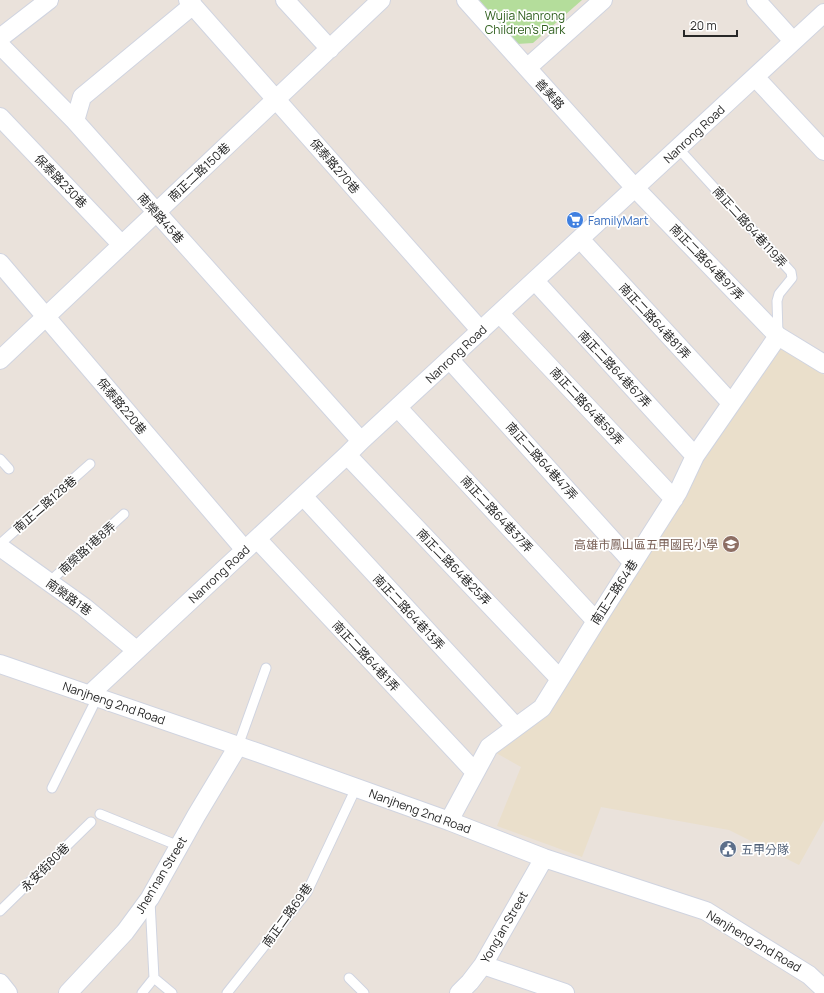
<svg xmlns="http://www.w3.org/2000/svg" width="824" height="993" viewBox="0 0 824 993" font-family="Manrope,'Noto Sans TC',sans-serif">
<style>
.education{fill:#eadfcb}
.green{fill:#b4dd9b}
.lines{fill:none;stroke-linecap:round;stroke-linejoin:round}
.lane-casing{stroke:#d0d4e0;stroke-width:11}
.street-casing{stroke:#d0d4e0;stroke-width:20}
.lane{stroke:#fff;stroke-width:9}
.street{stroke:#fff;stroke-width:18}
.labels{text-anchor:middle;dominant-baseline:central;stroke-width:3.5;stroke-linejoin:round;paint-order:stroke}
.park-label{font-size:12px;fill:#2f5f1e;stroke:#fff}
.street-label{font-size:12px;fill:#282828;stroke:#fff}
.shop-label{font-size:12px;fill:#366cbe;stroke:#fff;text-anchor:start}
.education-label{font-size:12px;fill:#785e54;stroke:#fff;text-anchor:end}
.service-label{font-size:12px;fill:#4e5e75;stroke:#fff;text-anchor:start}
</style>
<rect width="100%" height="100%" fill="#eae2db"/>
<path class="education" d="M767,340L824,375V820L799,865L729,830L601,807L582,857L497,826L521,767L489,749L532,712Z"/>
<path class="green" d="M479,0H582L533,43L517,44Z"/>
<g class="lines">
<g class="lane-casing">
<path id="lane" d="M678,148L791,272L792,278L779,294L777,301L778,334
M0,459L9,469
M0,544L90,464
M49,582L124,514
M238,746L266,668
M52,788L97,698
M100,814L179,846
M150,901L154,978L172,993
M0,911L91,822
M349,978L364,993
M142,993L154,978
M227,993L307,892L356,788"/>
</g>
<g class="street-casing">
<path id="street" d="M188,0L481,331
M285,0L330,49
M466,0L635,188L778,336
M756,0L793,41
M193,5L82,97L75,121L361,441
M0,38L49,0
M0,45L75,121
M527,68L603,0
M755,77L824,151
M0,117L122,245
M580,239L731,403
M0,263L245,550
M535,281L695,456
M500,314L674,499
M0,360L381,0
M450,360L633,563
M398,408L596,621
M347,455L560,679
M303,496L516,727
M257,539L475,772
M0,547L84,607L136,650
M0,664L259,753L449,821L544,858L706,911L809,975L824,989
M89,695L347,455L361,441L824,13
M449,821L489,747L542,708L596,621L678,492L695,456L778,336L824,364
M483,965L565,993
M0,983L8,993
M68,993L125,932L150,898L196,816L238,746
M459,993L470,982L483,965L544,858"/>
</g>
<use href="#lane" class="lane"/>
<use href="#street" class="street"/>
</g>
<defs>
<g id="supermarket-disc" transform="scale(0.9)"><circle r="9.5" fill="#3f7fe0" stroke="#fff"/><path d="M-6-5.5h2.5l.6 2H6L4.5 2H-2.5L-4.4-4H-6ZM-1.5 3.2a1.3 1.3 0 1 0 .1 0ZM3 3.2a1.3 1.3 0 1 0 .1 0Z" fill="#fff"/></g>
<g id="school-disc" transform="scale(0.9)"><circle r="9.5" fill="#8d6e63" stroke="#fff"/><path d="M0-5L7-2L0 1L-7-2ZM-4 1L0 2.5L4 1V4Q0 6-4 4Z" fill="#fff"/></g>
<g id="civic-disc" transform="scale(0.9)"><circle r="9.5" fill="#5c6f8a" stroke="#fff"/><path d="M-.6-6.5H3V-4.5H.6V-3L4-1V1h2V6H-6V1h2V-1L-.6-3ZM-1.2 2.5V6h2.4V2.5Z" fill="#fff"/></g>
</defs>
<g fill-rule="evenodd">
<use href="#supermarket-disc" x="575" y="220"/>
<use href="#school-disc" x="731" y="544"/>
<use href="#civic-disc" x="728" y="849"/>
</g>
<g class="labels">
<g class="park-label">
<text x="525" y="15">Wujia Nanrong<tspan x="525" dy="14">Children's Park</tspan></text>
</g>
<g class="street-label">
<text transform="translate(550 94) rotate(48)">善美路</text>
<text transform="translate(694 134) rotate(-43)">Nanrong Road</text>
<text transform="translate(335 166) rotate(49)">保泰路270巷</text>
<text transform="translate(199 172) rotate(-43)">南正二路150巷</text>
<text transform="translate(61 181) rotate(46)">保泰路230巷</text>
<text transform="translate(161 218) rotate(48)">南榮路45巷</text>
<text transform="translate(750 227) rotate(48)">南正二路64巷119弄</text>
<text transform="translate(707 262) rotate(46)">南正二路64巷97弄</text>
<text transform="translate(655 321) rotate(47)">南正二路64巷81弄</text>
<text transform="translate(456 354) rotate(-43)">Nanrong Road</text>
<text transform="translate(615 369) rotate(47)">南正二路64巷67弄</text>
<text transform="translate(122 406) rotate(50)">保泰路220巷</text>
<text transform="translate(587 406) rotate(47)">南正二路64巷59弄</text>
<text transform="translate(542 461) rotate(48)">南正二路64巷47弄</text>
<text transform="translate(45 504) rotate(-41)">南正二路128巷</text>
<text transform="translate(497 514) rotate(47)">南正二路64巷37弄</text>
<text transform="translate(87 548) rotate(-42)">南榮路1巷8弄</text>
<text transform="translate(454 567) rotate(46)">南正二路64巷25弄</text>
<text transform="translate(219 574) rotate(-43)">Nanrong Road</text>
<text transform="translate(614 592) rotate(-57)">南正二路64巷</text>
<text transform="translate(69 597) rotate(36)">南榮路1巷</text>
<text transform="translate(409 612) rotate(47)">南正二路64巷13弄</text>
<text transform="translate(366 656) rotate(47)">南正二路64巷1弄</text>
<text transform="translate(114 703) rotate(19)">Nanjheng 2nd Road</text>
<text transform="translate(420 811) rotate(20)">Nanjheng 2nd Road</text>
<text transform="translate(45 867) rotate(-45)">永安街80巷</text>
<text transform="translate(161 875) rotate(-59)">Jhen'nan Street</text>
<text transform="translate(287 915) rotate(-54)">南正二路69巷</text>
<text transform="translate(504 927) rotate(-60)">Yong'an Street</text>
<text transform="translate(754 941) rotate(31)">Nanjheng 2nd Road</text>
</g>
<g class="shop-label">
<text x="588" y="220">FamilyMart</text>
</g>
<g class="education-label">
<text x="718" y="544">高雄市鳳山區五甲國民小學</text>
</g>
<g class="service-label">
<text x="741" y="849">五甲分隊</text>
</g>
</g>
<path d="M684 30v6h53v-6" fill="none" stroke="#282828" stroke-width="2"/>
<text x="690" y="30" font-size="12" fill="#282828" stroke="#ffffff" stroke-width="3" paint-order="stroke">20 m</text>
</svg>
